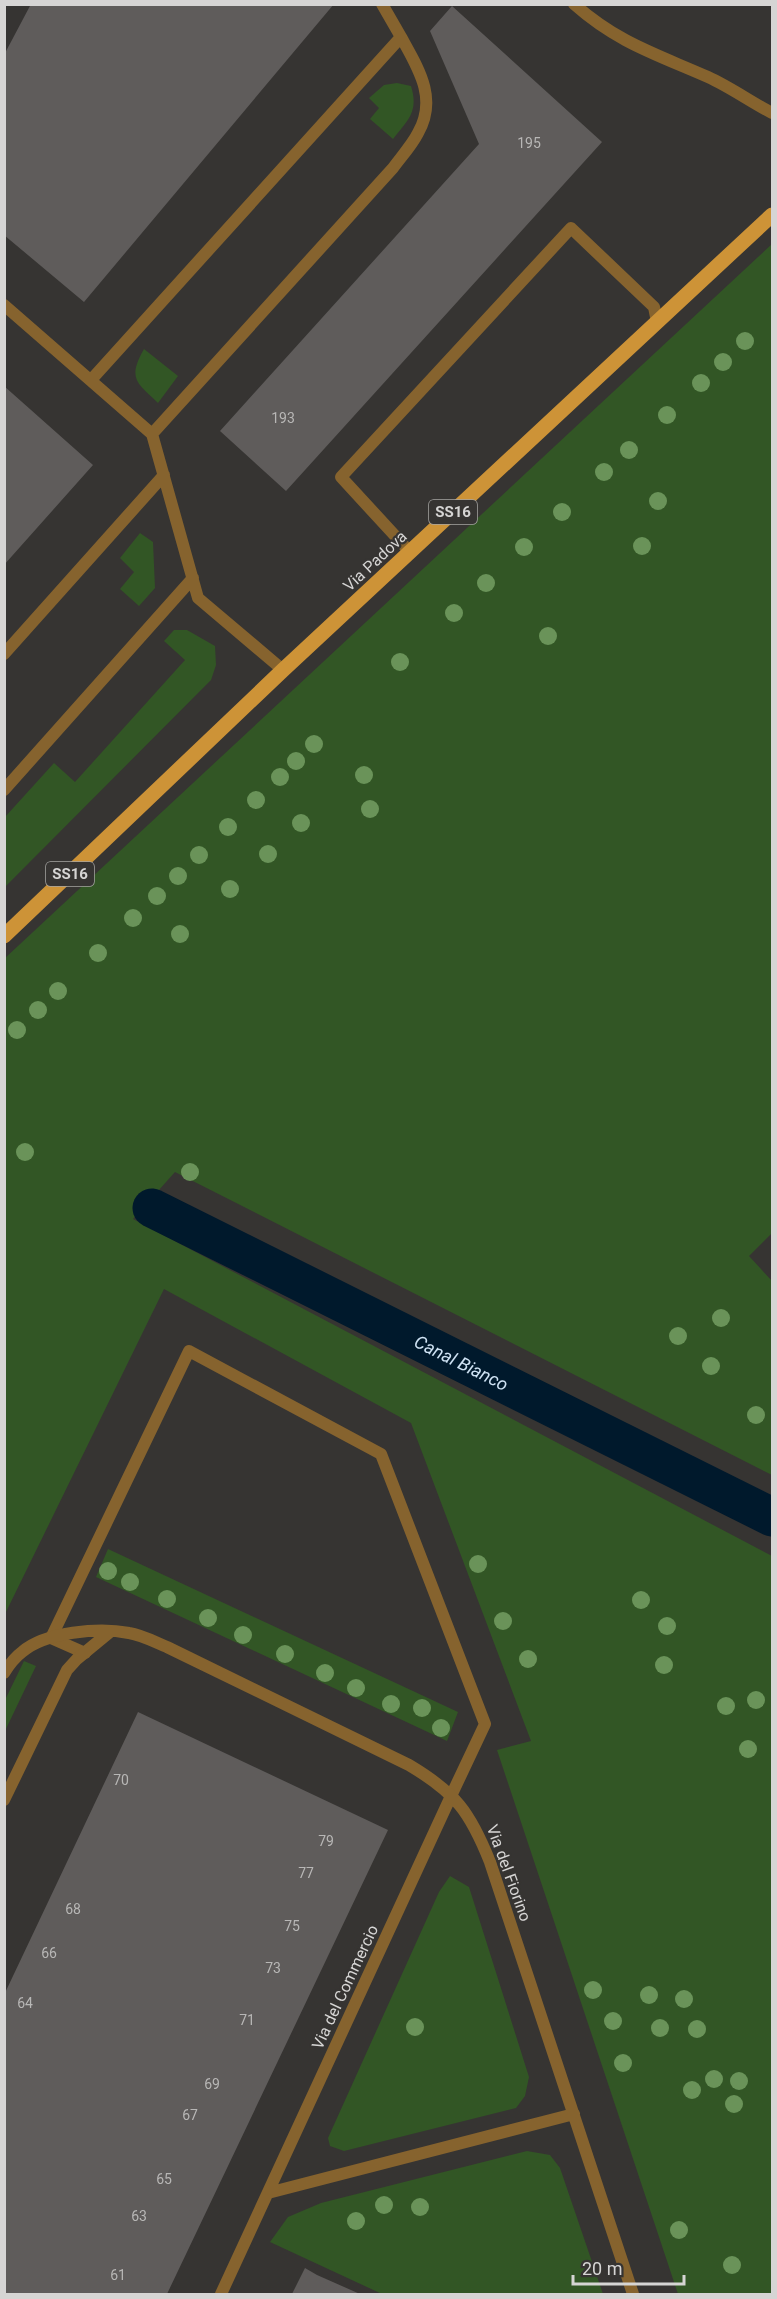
<svg xmlns="http://www.w3.org/2000/svg" width="777" height="2299" viewBox="0 0 777 2299" font-family="Roboto,sans-serif">
<style>
.green{fill:#325625}
.lines{fill:none;stroke-linecap:round;stroke-linejoin:round}
.canal{stroke:#00192c;stroke-width:39}
.building{fill:#5f5c5b}
.lane{stroke:#86632e;stroke-width:12}
.street{stroke:#86632e;stroke-width:12}
.primary{stroke:#cd9337;stroke-width:15}
.tree{fill:#6a9359}
.labels{text-anchor:middle;dominant-baseline:central;stroke-width:4.5;stroke-linejoin:round;paint-order:stroke}
.number-label{font-size:14px;fill:#b8b7b6}
.shield{fill:#363432;stroke:#a6a5a3;stroke-width:1.5}
.shield-label{font-size:15px;font-weight:bold;fill:#d6d5d4}
.street-label{font-size:16px;fill:#d6d5d4;stroke:#363432}
.water-label{font-size:18px;font-style:italic;fill:#cee2f3;stroke:#363432}
</style>
<rect width="100%" height="100%" fill="#363432"/>
<path class="green" d="M397,83L411,86C419,112 408,120 393,139L370,119L379,108L369,98L384,85Z
M772,244V1233L749,1256L772,1281V1475L175,1172L133,1219L772,1556V2294H678L497,1750L531,1741L411,1423L164,1289L5,1614L4,959Z
M144,349L178,376L158,403C137,383 127,379 144,349Z
M140,533L153,542L155,588L139,606L120,589L134,572L120,558Z
M174,630H187L215,646L216,665L211,680L5,887V817L54,763L75,782L185,660L164,641Z
M108,1549L458,1712L447,1741L96,1577Z
M24,1661L36,1666L5,1731V1700Z
M450,1876L469,1887L529,2077L525,2096L516,2108L344,2151L330,2146L328,2138L439,1892Z
M527,2151L550,2155L560,2168L603,2294H382L270,2242L288,2217L321,2203Z"/>
<g class="lines">
<path class="canal" id="s1" d="M152,1208L772,1517"/>
</g>
<path class="building" d="M31,4H334L84,302L4,235V55Z
M452,6L602,142L286,491L220,431L479,144L430,31Z
M4,386L93,465L4,565Z
M138,1712L388,1830L167,2294H4V1995Z
M305,2268L317,2275L360,2294H292Z"/>
<g class="lines">
<path class="lane" d="M382,4L401,37
M574,4C618,43 656,54 708,77C730,87 751,102 772,113
M4,305L152,434L198,598L283,670
M91,380L401,37C418,68 438,98 418,133C412,145 401,157 393,168L152,434
M410,552L341,477L571,228L654,307L657,322
M4,654L164,475
M4,790L193,578
M85,1653L51,1638L189,1351L381,1454L485,1724L451,1796"/>
<path class="street" d="M4,1673C9,1665 14,1658 22,1652C45,1632 99,1627 129,1633C142,1635 155,1642 167,1647L409,1765C456,1793 470,1812 490,1862L633,2294
M4,1800L67,1670L77,1659L111,1631
M268,2193L574,2114
M221,2294L451,1796"/>
<path class="primary" d="M4,936L283,670L772,215"/>
</g>
<g class="tree">
<circle cx="745" cy="341" r="9"/>
<circle cx="723" cy="362" r="9"/>
<circle cx="701" cy="383" r="9"/>
<circle cx="667" cy="415" r="9"/>
<circle cx="629" cy="450" r="9"/>
<circle cx="604" cy="472" r="9"/>
<circle cx="658" cy="501" r="9"/>
<circle cx="562" cy="512" r="9"/>
<circle cx="642" cy="546" r="9"/>
<circle cx="524" cy="547" r="9"/>
<circle cx="486" cy="583" r="9"/>
<circle cx="454" cy="613" r="9"/>
<circle cx="548" cy="636" r="9"/>
<circle cx="400" cy="662" r="9"/>
<circle cx="314" cy="744" r="9"/>
<circle cx="296" cy="761" r="9"/>
<circle cx="364" cy="775" r="9"/>
<circle cx="280" cy="777" r="9"/>
<circle cx="256" cy="800" r="9"/>
<circle cx="370" cy="809" r="9"/>
<circle cx="301" cy="823" r="9"/>
<circle cx="228" cy="827" r="9"/>
<circle cx="268" cy="854" r="9"/>
<circle cx="199" cy="855" r="9"/>
<circle cx="178" cy="876" r="9"/>
<circle cx="230" cy="889" r="9"/>
<circle cx="157" cy="896" r="9"/>
<circle cx="133" cy="918" r="9"/>
<circle cx="180" cy="934" r="9"/>
<circle cx="98" cy="953" r="9"/>
<circle cx="58" cy="991" r="9"/>
<circle cx="38" cy="1010" r="9"/>
<circle cx="17" cy="1030" r="9"/>
<circle cx="25" cy="1152" r="9"/>
<circle cx="190" cy="1172" r="9"/>
<circle cx="721" cy="1318" r="9"/>
<circle cx="678" cy="1336" r="9"/>
<circle cx="711" cy="1366" r="9"/>
<circle cx="756" cy="1415" r="9"/>
<circle cx="478" cy="1564" r="9"/>
<circle cx="108" cy="1571" r="9"/>
<circle cx="130" cy="1582" r="9"/>
<circle cx="167" cy="1599" r="9"/>
<circle cx="641" cy="1600" r="9"/>
<circle cx="208" cy="1618" r="9"/>
<circle cx="503" cy="1621" r="9"/>
<circle cx="667" cy="1626" r="9"/>
<circle cx="243" cy="1635" r="9"/>
<circle cx="285" cy="1654" r="9"/>
<circle cx="528" cy="1659" r="9"/>
<circle cx="664" cy="1665" r="9"/>
<circle cx="325" cy="1673" r="9"/>
<circle cx="356" cy="1688" r="9"/>
<circle cx="756" cy="1700" r="9"/>
<circle cx="391" cy="1704" r="9"/>
<circle cx="726" cy="1706" r="9"/>
<circle cx="422" cy="1708" r="9"/>
<circle cx="441" cy="1728" r="9"/>
<circle cx="748" cy="1749" r="9"/>
<circle cx="593" cy="1990" r="9"/>
<circle cx="649" cy="1995" r="9"/>
<circle cx="684" cy="1999" r="9"/>
<circle cx="613" cy="2021" r="9"/>
<circle cx="415" cy="2027" r="9"/>
<circle cx="660" cy="2028" r="9"/>
<circle cx="697" cy="2029" r="9"/>
<circle cx="623" cy="2063" r="9"/>
<circle cx="714" cy="2079" r="9"/>
<circle cx="739" cy="2081" r="9"/>
<circle cx="692" cy="2090" r="9"/>
<circle cx="734" cy="2104" r="9"/>
<circle cx="384" cy="2205" r="9"/>
<circle cx="420" cy="2207" r="9"/>
<circle cx="356" cy="2221" r="9"/>
<circle cx="679" cy="2230" r="9"/>
<circle cx="732" cy="2265" r="9"/>
</g>
<g class="labels">
<g class="number-label">
<text x="529" y="143">195</text>
<text x="283" y="418">193</text>
<text x="121" y="1780">70</text>
<text x="326" y="1841">79</text>
<text x="306" y="1873">77</text>
<text x="73" y="1909">68</text>
<text x="292" y="1926">75</text>
<text x="49" y="1953">66</text>
<text x="273" y="1968">73</text>
<text x="25" y="2003">64</text>
<text x="247" y="2020">71</text>
<text x="212" y="2084">69</text>
<text x="190" y="2115">67</text>
<text x="164" y="2179">65</text>
<text x="139" y="2216">63</text>
<text x="118" y="2275">61</text>
</g>
<g class="shield">
<rect x="429" y="500" width="48" height="24" rx="4.5"/>
<rect x="46" y="862" width="48" height="24" rx="4.5"/>
</g>
<g class="shield-label">
<text x="453" y="512">SS16</text>
<text x="70" y="874">SS16</text>
</g>
<g class="street-label">
<text transform="translate(375 561) rotate(-43)">Via Padova</text>
<text transform="translate(509 1873) rotate(70)">Via del Fiorino</text>
<text transform="translate(345 1987) rotate(-65)">Via del Commercio</text>
</g>
<g class="water-label">
<text stroke="none"><textPath href="#s1" startOffset="346">Canal Bianco</textPath></text>
</g>
</g>
<rect width="777" height="2299" fill="none" stroke="#d6d5d4" stroke-width="12"/>
<path d="M573 2275v9h111v-9" fill="none" stroke="#d6d5d4" stroke-width="3"/>
<text x="582" y="2275" font-size="18" fill="#d6d5d4" stroke="#363432" stroke-width="4.5" paint-order="stroke">20 m</text>
</svg>
